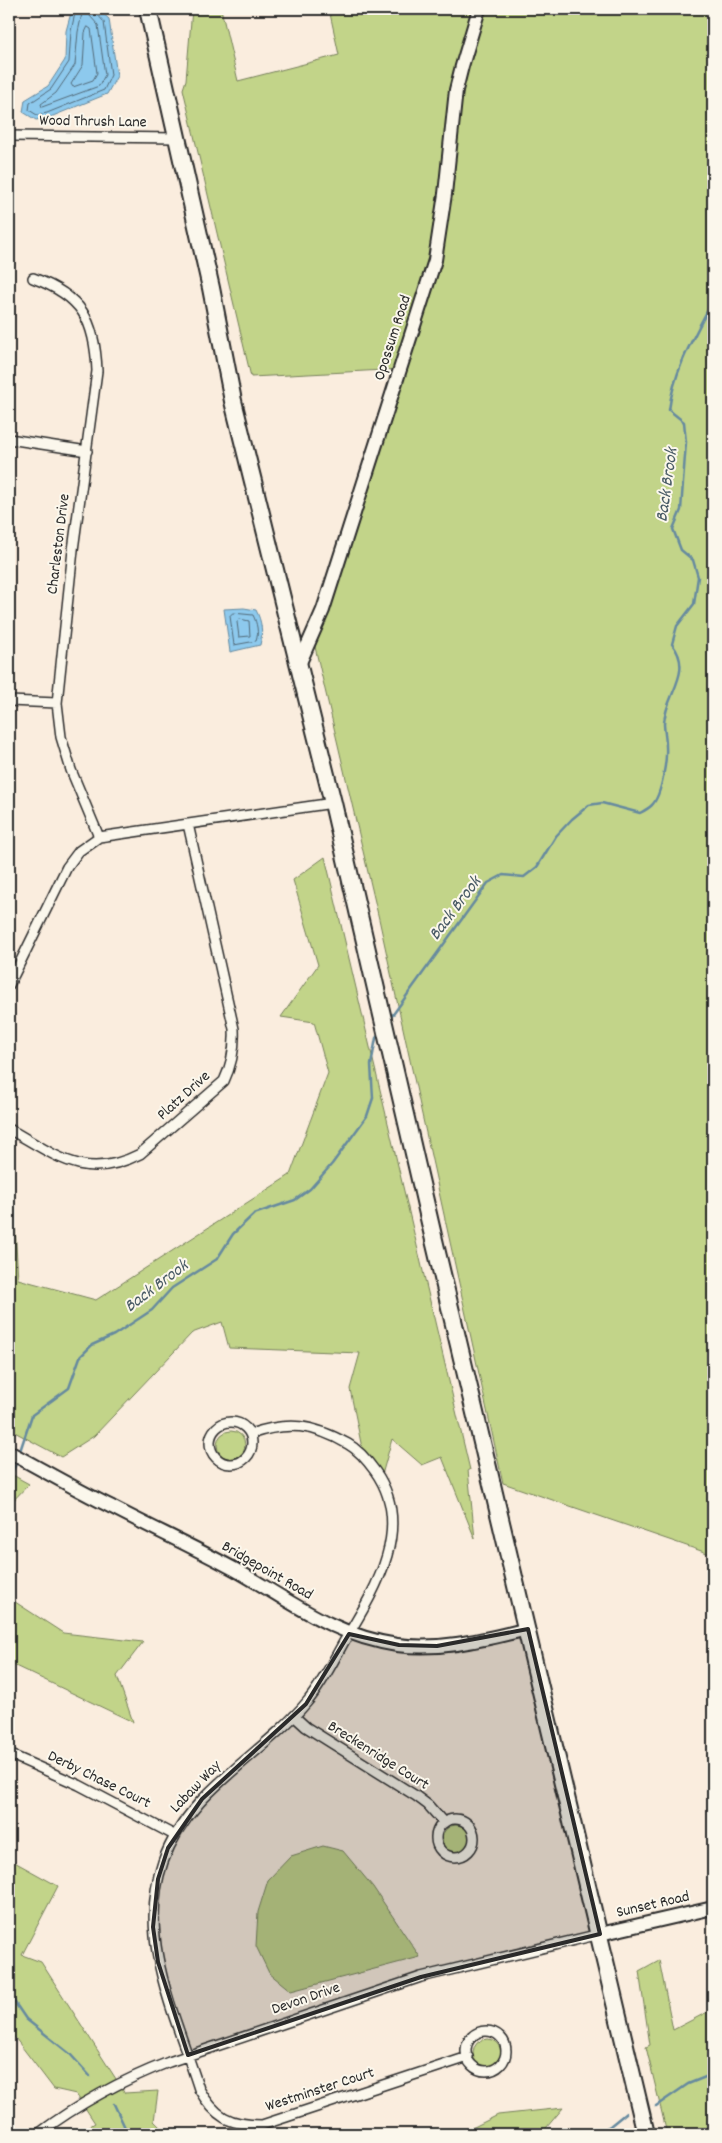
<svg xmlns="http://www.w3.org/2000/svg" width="722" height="2143" viewBox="0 0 722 2143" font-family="Dekko,sans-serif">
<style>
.green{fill:#c2d489;stroke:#76805a}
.water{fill:#8dc9ed;stroke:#668a9f}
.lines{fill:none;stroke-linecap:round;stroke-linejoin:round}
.shore{stroke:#526a79;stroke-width:1}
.stream{stroke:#668a9f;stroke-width:2.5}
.street-casing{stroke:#2b2b2b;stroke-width:12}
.secondary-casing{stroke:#2b2b2b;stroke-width:16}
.highway-casing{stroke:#2b2b2b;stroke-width:20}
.street{stroke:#fbf7ec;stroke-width:9}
.secondary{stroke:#fbf7ec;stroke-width:12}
.highway{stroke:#fbf7ec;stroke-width:16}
.marked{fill:#2b2b2b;fill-opacity:0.2;stroke:#2b2b2b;stroke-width:4;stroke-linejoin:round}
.labels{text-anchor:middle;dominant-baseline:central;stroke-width:4;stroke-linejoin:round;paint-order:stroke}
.street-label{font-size:16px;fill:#2b2b2b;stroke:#fbf7ec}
.water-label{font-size:18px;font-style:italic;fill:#485a65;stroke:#fbf7ec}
</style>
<rect width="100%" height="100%" fill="#faedde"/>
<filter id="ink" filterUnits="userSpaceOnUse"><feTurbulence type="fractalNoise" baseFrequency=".02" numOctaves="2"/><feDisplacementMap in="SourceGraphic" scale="10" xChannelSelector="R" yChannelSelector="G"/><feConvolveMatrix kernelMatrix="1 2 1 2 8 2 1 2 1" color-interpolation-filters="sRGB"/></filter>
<g filter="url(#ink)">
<path class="green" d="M192,9H221L238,81L339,55L329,9H713V1555L503,1483L379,919L315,647L403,369L251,377L183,89L186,80Z
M325,857L470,1470H468L475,1539L442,1457L422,1465L392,1439L380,1482L364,1458L350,1389L360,1353L229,1348L222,1322L192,1333L94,1436L61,1457L9,1429V1227H15L18,1279L96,1300L290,1175L328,1073L314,1022L281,1017L318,965L293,880Z
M217 1445a14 14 0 1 1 28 0a14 14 0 1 1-28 0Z
M9,1473L29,1484L9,1505Z
M9,1598L63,1633L143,1642L117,1676L133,1722L9,1663Z
M442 1839a14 14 0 1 1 28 0a14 14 0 1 1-28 0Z
M323,1846L343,1851L373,1887L420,1957L291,1991L269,1973L256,1946L258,1912L268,1880L291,1856Z
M9,1859L58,1886L22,1955L41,1962L125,2093L158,2091L154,2121L167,2134H79L78,2133L95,2123L76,2094L54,2089L9,2030Z
M659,1960L673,2030L713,2009V2134H667L646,2047L650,2045L639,1971Z
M473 2053a14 14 0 1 1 28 0a14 14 0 1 1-28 0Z
M563,2108L541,2134H460L498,2115Z"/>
<path class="water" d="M72,9H98L109,19L117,76L107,94L48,118L36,120L23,112L25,100L48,86L65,60L66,31Z
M244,608L256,610C262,622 263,632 260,645L230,652L224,609Z"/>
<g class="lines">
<path class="shore" d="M76,9L71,31L69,62L51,89L30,103L29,110L37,115L47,113L104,90L111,75L104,22L96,13L95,9
M83,9L78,32L75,65L56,93L41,104L42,107L99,86L105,75L98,25L90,16L89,9
M88,27L91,29L97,73L93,80L73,87L71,84L83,65L85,33Z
M233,613L253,615C257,623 259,633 256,641L234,645L230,616Z
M240,619L249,621L250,636L239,637L237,622Z"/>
<path class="stream" d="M389,1020L488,883L503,875L524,877L537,867L556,836L572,819L589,805L602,803L640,813C644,811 649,808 652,805C662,795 667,759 666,746C666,738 664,730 664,723C666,693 694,672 672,644L677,626L694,604L698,577L693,560L681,550L673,529L681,510L686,442L684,422L669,410C674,369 695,335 713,300
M19,1454L32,1415L69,1388L80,1357L92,1345L114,1335L152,1310L172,1288L217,1259L233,1234L254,1214L295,1200L310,1189L332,1164L367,1116L373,1098L371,1065L376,1038L380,1033
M9,1478L17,1462
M9,1994L26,2019L70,2054L90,2076
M114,2104L128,2134
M656,2106L688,2084L713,2074
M594,2134L610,2126L626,2113"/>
<g class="street-casing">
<path id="street" d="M9,136L177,138
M33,278C82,296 95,320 97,371L73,550L57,703L61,737L71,770L99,837
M9,439L87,451
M9,701L57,703
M9,985L67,867L79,851L99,837L333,803
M9,1129C57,1156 85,1182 140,1154L224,1081C232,1064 235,1048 234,1029L188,824
M210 1443a21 21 0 1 1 42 0a21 21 0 1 1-42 0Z
M250,1434C288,1421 313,1424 348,1444C359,1450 367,1460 375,1471C415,1527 375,1590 345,1640C333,1661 323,1683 307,1702C261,1757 188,1790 163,1862C136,1939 176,2016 199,2089C215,2117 229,2125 262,2125L468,2057
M294,1716L306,1727L416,1796L428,1805L444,1823
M9,1754L79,1785L174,1835
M436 1838a19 19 0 1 1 38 0a19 19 0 1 1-38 0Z
M466 2051a20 20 0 1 1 40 0a20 20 0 1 1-40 0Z
M38,2134C78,2104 122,2080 169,2062L421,1977L600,1934"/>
</g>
<g class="secondary-casing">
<path id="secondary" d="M298,667L323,610L435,260L445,194L456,90L462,66L479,9
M9,1452C43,1470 77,1490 112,1507C152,1528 194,1547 234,1569C290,1600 331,1635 397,1645C442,1651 485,1639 528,1629
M600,1934L713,1908"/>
</g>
<g class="highway-casing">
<path id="highway" d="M148,9L211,288L233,401L333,803L434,1240L646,2134"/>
</g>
<use href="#street" class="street"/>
<use href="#secondary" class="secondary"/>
<use href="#highway" class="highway"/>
</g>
</g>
<path class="marked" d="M528,1629L600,1934L421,1977L188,2055L158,1962L153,1927L158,1879L168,1848L202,1799L306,1704L349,1634L399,1645L437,1646Z"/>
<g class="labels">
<g class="street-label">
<text transform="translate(93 122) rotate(1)">Wood Thrush Lane</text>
<text transform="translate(393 338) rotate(-72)">Opossum Road</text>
<text transform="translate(59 544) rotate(-83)">Charleston Drive</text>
<text transform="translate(184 1096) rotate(-42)">Platz Drive</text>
<text transform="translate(267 1571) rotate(30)">Bridgepoint Road</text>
<text transform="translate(378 1756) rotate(32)">Breckenridge Court</text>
<text transform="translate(99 1780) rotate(26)">Derby Chase Court</text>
<text transform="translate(196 1787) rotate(-46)">Labaw Way</text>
<text transform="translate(653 1905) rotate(-13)">Sunset Road</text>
<text transform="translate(306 1999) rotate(-19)">Devon Drive</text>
<text transform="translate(320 2090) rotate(-18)">Westminster Court</text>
</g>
<g class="water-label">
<text transform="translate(668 485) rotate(-82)">Back Brook</text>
<text transform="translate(456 909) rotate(-53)">Back Brook</text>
<text transform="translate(157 1287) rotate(-37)">Back Brook</text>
</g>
</g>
<rect width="722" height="2143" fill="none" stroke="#fbf7ec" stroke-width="30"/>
<rect x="15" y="15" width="692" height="2113" fill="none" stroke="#2b2b2b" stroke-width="2" filter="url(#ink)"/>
</svg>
